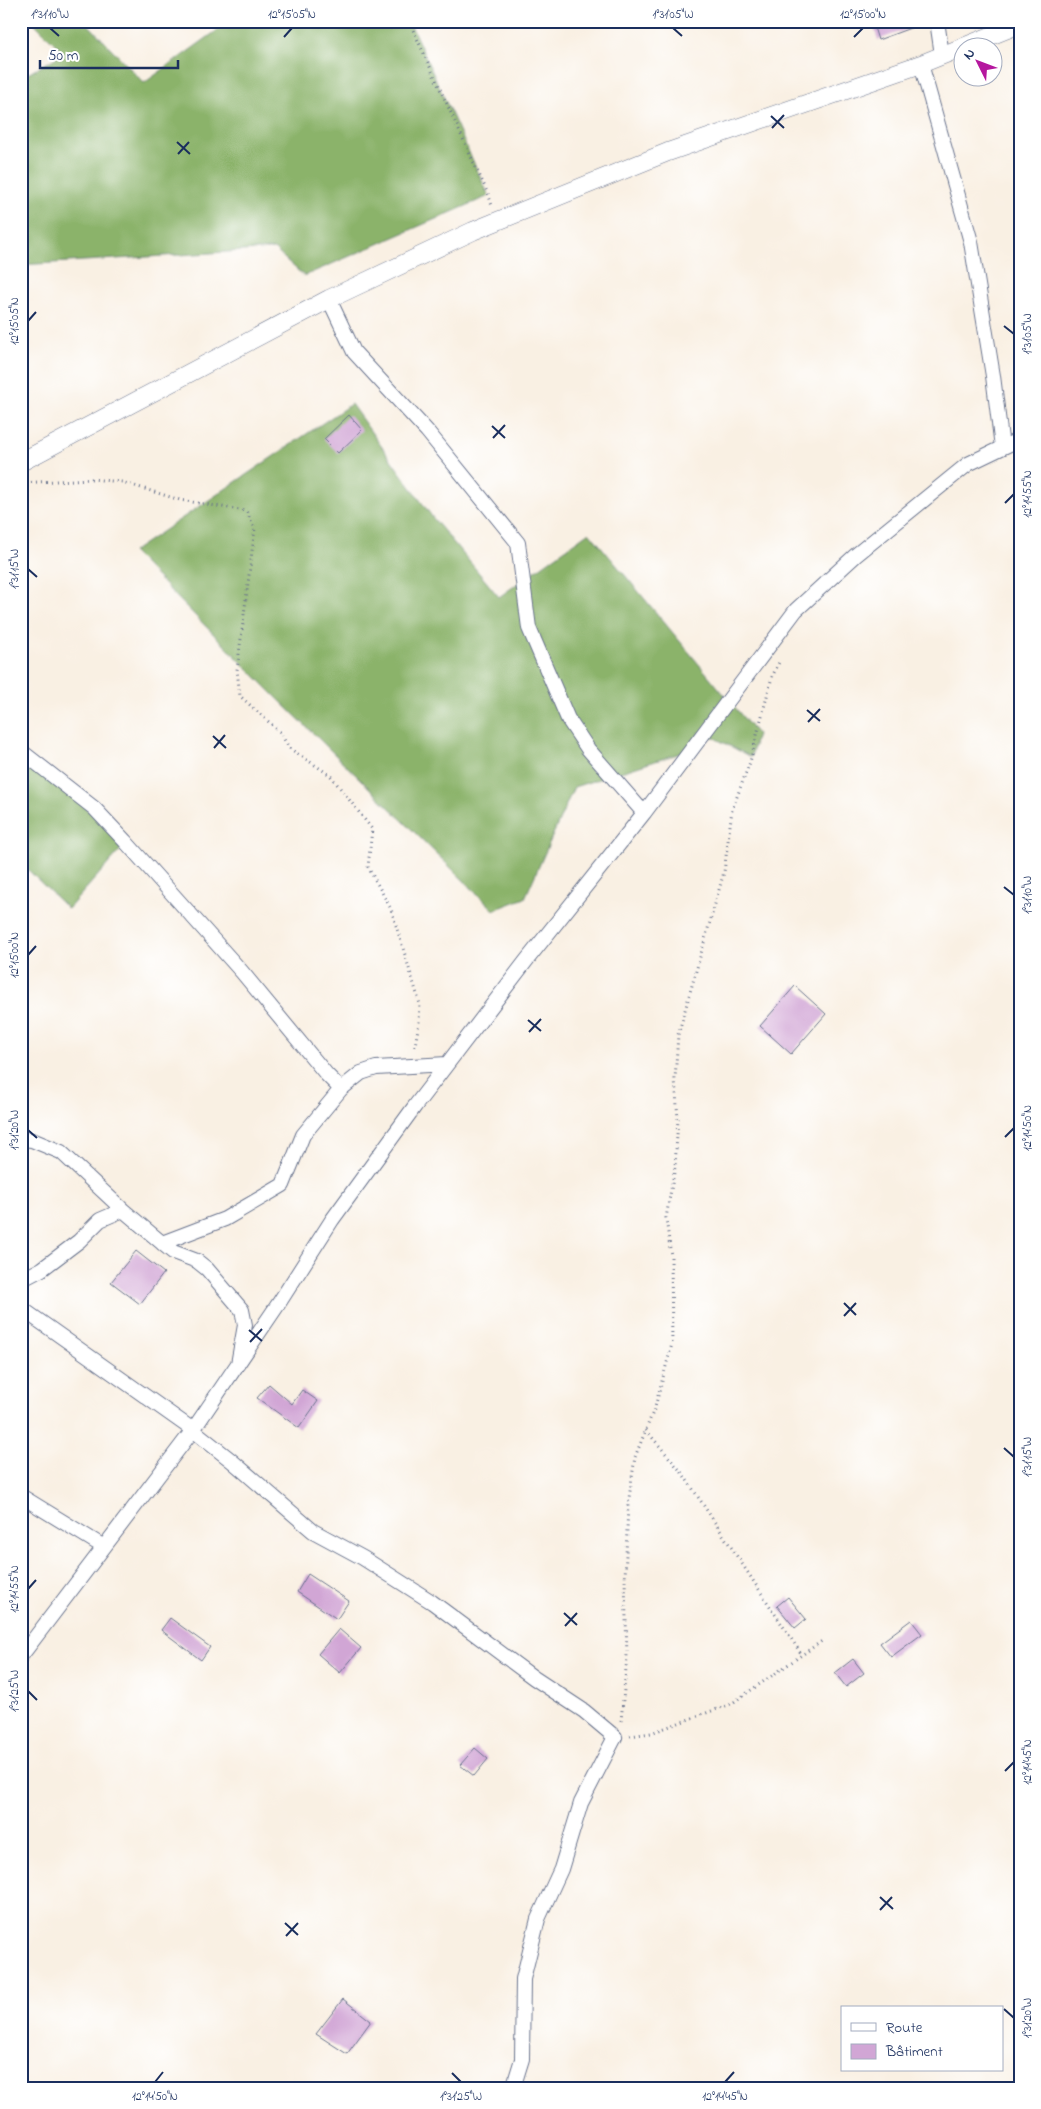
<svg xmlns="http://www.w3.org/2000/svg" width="1041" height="2109" viewBox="0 0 1041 2109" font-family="'Indie Flower',sans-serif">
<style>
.forest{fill:#8bb36a;stroke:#537164}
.building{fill:#d1a6d5}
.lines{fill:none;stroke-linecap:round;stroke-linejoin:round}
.minor-casing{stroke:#69738d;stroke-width:16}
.tertiary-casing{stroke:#69738d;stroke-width:19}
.path{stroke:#69738d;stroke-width:3;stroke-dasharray:1 4;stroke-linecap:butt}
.minor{stroke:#fff;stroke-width:14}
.tertiary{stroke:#fff;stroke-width:18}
.ticks{fill:none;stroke:#1b2f5e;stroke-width:2}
.neatline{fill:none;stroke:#1b2f5e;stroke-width:2}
.ticks-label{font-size:12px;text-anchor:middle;fill:#1b2f5e}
</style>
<rect width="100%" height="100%" fill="#fff"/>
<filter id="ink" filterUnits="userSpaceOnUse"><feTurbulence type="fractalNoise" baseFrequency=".02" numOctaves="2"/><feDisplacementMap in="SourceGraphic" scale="10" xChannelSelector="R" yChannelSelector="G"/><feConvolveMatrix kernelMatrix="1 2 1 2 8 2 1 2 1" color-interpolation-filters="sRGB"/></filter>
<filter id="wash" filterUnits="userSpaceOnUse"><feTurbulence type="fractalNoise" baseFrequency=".0096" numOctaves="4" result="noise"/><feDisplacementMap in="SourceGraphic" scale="20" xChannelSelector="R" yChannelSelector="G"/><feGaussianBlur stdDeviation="1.12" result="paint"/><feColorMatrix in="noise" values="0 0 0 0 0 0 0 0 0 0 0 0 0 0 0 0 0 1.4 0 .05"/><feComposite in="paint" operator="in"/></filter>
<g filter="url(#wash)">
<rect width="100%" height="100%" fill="#f9f0e3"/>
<path class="forest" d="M32,21H85L144,83L222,27L220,21H409L489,196L304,276L274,249L21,265V78L64,53Z
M351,404L433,518L499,597L589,532L757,734L751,757L703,732L687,751L574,787L525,898L494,910L273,694L132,552Z
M21,755L53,777L125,845L68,909L21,863Z"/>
<g id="blocks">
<path class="building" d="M872,21H924V23L878,40Z
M349,415L362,430L338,453L324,439Z
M795,986L826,1014L791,1054L760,1026Z
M136,1251L164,1273L140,1304L111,1282Z
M269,1384L292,1404L302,1390L318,1401L299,1428L257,1398Z
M308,1574L349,1601L337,1619L297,1592Z
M788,1597L806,1619L795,1628L777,1606Z
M170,1618L210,1647L201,1660L161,1630Z
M911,1620L922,1634L891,1657L880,1643Z
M339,1629L361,1648L340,1673L318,1654Z
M853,1659L864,1673L846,1687L835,1673Z
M475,1748L488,1759L474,1776L460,1765Z
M343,1999L371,2021L347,2054L316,2034Z"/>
</g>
</g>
<g filter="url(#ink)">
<use href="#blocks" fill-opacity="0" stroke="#69738d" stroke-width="1"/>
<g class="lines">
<g class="minor-casing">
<path id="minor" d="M937,21L942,55
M921,64L971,242L993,376L1002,447
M329,299L354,352L427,431L518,543L529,628L568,719L588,749L644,813
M21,751L94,808L125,841L242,972L327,1075L341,1089L303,1135L283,1185L225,1219L162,1243L123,1210L100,1220L79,1241L42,1269L21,1280
M341,1089L361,1073L376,1068L447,1064
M21,1139L32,1140L61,1152L123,1210
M162,1243L173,1252L197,1261L207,1269L242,1310L245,1325L238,1364
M21,1308L193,1430L232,1461L313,1531L363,1558L432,1602L534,1678L584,1711L615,1737L581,1803L561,1869L538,1919L523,1979L522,2059L513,2088
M21,1496L104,1547
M21,1656L193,1430L277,1306L332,1220L415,1106L526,961L644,813L796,610L856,555L968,464L1020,439"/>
</g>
<g class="tertiary-casing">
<path id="tertiary" d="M21,462L329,299L473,231L668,152L921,64L1020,24"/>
</g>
<path class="path" d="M409,21L489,196L492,206
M21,483L91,479L122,482L180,500L246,511L255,528L237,670L240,696L280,732L289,748L330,775L372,829L368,867L391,909L420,1004L419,1023L414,1051
M646,1430L683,1474L802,1655
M621,1721L627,1658L625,1579L628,1505L635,1457L655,1407L672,1344L671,1256L666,1218L675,1167L678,1119L675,1079L678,1035L724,872L732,810L750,762L772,677L780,660
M630,1736L651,1733L731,1704L822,1641"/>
<use href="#minor" class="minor"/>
<use href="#tertiary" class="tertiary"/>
</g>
</g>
<path class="ticks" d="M50,28L59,36M673,28L682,36M284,37L292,28M854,37L863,28M771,116L784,128M772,128L784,115M177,142L190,154M178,154L189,142M28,321L36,312M1004,326L1014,334M492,426L505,438M493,438L505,425M1005,503L1014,494M28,569L37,577M807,710L820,721M808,722L820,709M213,736L226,748M214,748L225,735M1004,887L1014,895M28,955L36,946M528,1020L541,1031M529,1032L541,1019M28,1130L37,1138M1005,1137L1014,1128M844,1303L856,1315M844,1316L856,1303M249,1330L262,1341M250,1342L262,1329M1004,1448L1014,1457M28,1589L36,1580M564,1613L577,1625M565,1626L577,1613M28,1691L37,1700M1005,1771L1014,1762M880,1897L893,1909M880,1910L892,1897M285,1923L298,1935M286,1936L298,1923M1004,2009L1014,2018M452,2073L461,2082M155,2082L163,2072M725,2082L734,2072"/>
<rect width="1041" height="2109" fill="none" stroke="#fff" stroke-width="55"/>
<rect x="841" y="2006" width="162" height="65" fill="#ffffff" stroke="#a4acbf"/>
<rect x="851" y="2023" width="25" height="8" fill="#ffffff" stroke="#a4acbf"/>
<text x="886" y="2032" font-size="15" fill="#1b2f5e">Route</text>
<rect x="851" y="2044" width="25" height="15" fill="#d1a6d5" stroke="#a4acbf"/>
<text x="886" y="2056" font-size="15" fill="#1b2f5e">Bâtiment</text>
<g transform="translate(978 62) rotate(312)"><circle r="24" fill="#ffffff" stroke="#a4acbf"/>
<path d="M0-4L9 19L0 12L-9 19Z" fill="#b5179e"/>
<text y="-8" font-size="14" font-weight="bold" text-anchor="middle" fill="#1b2f5e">N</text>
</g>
<path d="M40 60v8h138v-8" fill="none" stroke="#1b2f5e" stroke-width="2.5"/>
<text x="48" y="60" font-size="15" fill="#1b2f5e" stroke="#ffffff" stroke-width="4" paint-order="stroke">50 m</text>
<rect x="28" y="28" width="986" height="2054" class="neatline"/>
<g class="ticks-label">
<text x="50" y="18">1°31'10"W</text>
<text x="292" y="18">12°15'05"N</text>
<text x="673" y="18">1°31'05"W</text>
<text x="863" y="18">12°15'00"N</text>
<text transform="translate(14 321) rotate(-90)" y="4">12°15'05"N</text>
<text transform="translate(1027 334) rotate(-90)" y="4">1°31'05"W</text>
<text transform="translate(1027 494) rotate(-90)" y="4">12°14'55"N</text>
<text transform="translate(14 569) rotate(-90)" y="4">1°31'15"W</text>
<text transform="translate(1027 895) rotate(-90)" y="4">1°31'10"W</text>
<text transform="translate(14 955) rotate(-90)" y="4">12°15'00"N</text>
<text transform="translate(1027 1128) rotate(-90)" y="4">12°14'50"N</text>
<text transform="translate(14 1130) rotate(-90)" y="4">1°31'20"W</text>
<text transform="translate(1027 1457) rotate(-90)" y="4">1°31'15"W</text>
<text transform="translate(14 1589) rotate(-90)" y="4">12°14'55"N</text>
<text transform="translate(14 1691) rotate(-90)" y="4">1°31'25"W</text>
<text transform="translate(1027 1762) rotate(-90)" y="4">12°14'45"N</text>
<text transform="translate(1027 2018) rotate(-90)" y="4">1°31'20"W</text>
<text x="155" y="2100">12°14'50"N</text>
<text x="461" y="2100">1°31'25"W</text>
<text x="725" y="2100">12°14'45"N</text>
</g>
</svg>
